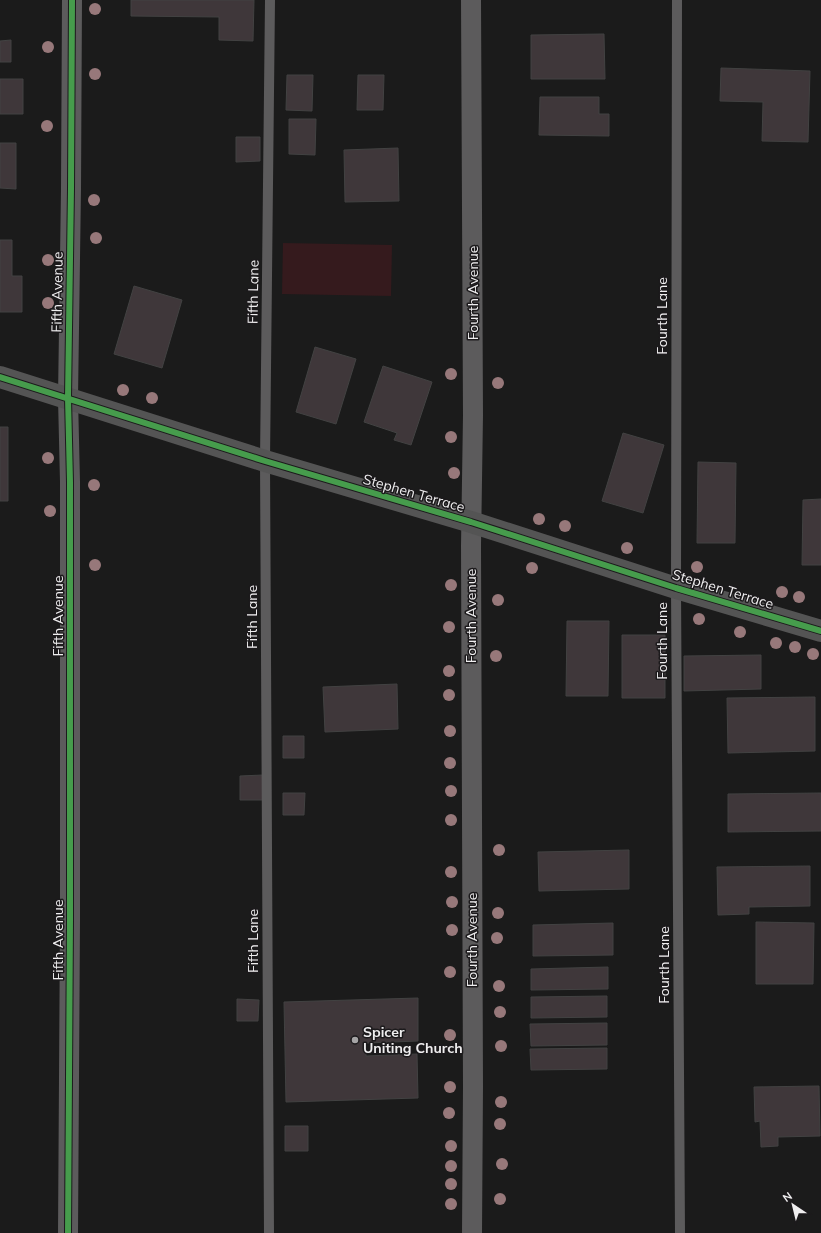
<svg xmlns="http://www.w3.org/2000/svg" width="821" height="1233" viewBox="0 0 821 1233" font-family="Mulish,sans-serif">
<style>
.green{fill:#351a1d}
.building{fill:#3f373a;stroke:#424242}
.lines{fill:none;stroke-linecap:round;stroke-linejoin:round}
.service{stroke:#5c5b5c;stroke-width:10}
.minor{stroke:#5c5b5c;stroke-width:20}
.secondary{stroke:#545454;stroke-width:22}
.cycleway-casing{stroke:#1c1a1c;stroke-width:8}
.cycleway{stroke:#469c4c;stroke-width:6}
.tree{fill:#97787a}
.poi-dot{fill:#a5a4a5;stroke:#1c1a1c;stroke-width:1.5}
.labels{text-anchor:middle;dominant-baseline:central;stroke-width:3;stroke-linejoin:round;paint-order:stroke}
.street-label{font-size:14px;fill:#efeeef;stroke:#1c1a1c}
.poi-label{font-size:14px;font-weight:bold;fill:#efeeef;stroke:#1c1a1c;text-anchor:start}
</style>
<rect width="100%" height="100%" fill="#1b1b1b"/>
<path class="green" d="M283,243L392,245L391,296L282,294Z"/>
<path class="building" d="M131,0H254L253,41L219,40V17L131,16Z
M604,34L605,79H531V35Z
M11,40V62H0V41Z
M721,68L810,71L808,142L762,141L763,102L720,101Z
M287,75H313L312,111L286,110Z
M358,75H384L383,110H357Z
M0,79H23V114H0Z
M540,97H599V114H609V136L539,135Z
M289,119H316L315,155L289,154Z
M236,137H260V161L236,162Z
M0,143H16V189L0,188Z
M398,148L399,201L345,202L344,150Z
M0,240H12V276H22V312H0Z
M134,286L182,300L162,368L114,354Z
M315,347L356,359L336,424L296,412Z
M383,366L432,382L411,445L394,440L397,433L364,422Z
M0,427H8V501H0Z
M623,433L664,445L643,513L602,501Z
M698,462L736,463L735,543H697Z
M821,499V565H802L803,500Z
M567,621H609L608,696H566Z
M622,635H665V698H622Z
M761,655V689L684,691V656Z
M397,684L398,729L325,732L323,687Z
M815,697V751L728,753L727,698Z
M283,736H304V758H283Z
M263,775V800H240V776Z
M283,793H305L304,815H283Z
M821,793V831L728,832V794Z
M629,850V889L539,891L538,852Z
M810,866V906L749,907V914L718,915L717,867Z
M756,922L814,923L813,984H756Z
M613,923V955L533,956V925Z
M608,967V989L531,990V969Z
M607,996V1017L531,1018V997Z
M418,998V1041L366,1043V1056L417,1054L418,1098L286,1102L284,1002Z
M237,999L259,1000L258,1021H237Z
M607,1023V1045L531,1046L530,1024Z
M607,1048V1069L531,1070L530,1049Z
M819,1086L820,1136L778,1137V1146L761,1147L760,1121L755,1122L754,1087Z
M285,1126H308V1151H285Z"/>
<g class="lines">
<path class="service" d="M677,0L676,588L680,1233
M269,1233L265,461L270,0"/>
<path class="minor" d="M471,0L473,415L471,546L473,1086L472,1233
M68,1233L70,921V482L68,398L71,189L72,0"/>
<path class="secondary" d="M0,377L265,461L471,522L676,588L821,631"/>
<g class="cycleway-casing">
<path id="cycleway" d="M0,377L265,461L471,522L676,588L821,631
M68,1233L70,921V482L68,398L71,189L72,0"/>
</g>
<use href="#cycleway" class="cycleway"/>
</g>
<g class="tree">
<circle cx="95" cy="9" r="6"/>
<circle cx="48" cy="47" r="6"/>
<circle cx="95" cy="74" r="6"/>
<circle cx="47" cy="126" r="6"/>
<circle cx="94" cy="200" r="6"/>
<circle cx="96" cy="238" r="6"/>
<circle cx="48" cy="260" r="6"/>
<circle cx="48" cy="303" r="6"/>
<circle cx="451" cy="374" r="6"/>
<circle cx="498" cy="383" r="6"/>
<circle cx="123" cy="390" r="6"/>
<circle cx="152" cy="398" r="6"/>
<circle cx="451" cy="437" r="6"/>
<circle cx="48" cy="458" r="6"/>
<circle cx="454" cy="473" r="6"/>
<circle cx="94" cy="485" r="6"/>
<circle cx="50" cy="511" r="6"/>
<circle cx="539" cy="519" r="6"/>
<circle cx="565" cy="526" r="6"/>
<circle cx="627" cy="548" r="6"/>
<circle cx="95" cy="565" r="6"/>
<circle cx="697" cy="567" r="6"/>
<circle cx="532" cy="568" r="6"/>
<circle cx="451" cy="585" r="6"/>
<circle cx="782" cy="592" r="6"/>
<circle cx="799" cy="597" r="6"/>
<circle cx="498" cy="600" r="6"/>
<circle cx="699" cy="619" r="6"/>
<circle cx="449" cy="627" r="6"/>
<circle cx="740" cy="632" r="6"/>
<circle cx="776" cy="643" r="6"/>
<circle cx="795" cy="647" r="6"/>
<circle cx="813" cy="654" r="6"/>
<circle cx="496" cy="656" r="6"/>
<circle cx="449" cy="671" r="6"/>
<circle cx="449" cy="695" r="6"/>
<circle cx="450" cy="731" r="6"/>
<circle cx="450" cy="763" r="6"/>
<circle cx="451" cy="791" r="6"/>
<circle cx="451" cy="820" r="6"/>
<circle cx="499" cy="850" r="6"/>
<circle cx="451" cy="872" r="6"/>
<circle cx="452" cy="902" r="6"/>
<circle cx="498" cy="913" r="6"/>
<circle cx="452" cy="930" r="6"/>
<circle cx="497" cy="938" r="6"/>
<circle cx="450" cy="972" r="6"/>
<circle cx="499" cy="986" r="6"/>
<circle cx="500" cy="1012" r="6"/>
<circle cx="450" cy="1035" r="6"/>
<circle cx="501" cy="1046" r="6"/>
<circle cx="450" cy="1087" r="6"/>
<circle cx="501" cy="1102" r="6"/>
<circle cx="449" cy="1113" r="6"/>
<circle cx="500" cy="1124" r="6"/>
<circle cx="451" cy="1146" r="6"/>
<circle cx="502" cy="1164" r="6"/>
<circle cx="451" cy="1166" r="6"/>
<circle cx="451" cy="1184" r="6"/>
<circle cx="500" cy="1199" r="6"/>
<circle cx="451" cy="1204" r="6"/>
</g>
<circle class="poi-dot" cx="355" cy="1040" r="4"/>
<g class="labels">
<g class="street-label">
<text transform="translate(57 292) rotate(-89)">Fifth Avenue</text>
<text transform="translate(253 292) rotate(-89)">Fifth Lane</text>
<text transform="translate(473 293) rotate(-90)">Fourth Avenue</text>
<text transform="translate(662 316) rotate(-90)">Fourth Lane</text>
<text transform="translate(414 493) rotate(16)">Stephen Terrace</text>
<text transform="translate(723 589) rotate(17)">Stephen Terrace</text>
<text transform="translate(58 616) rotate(-90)">Fifth Avenue</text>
<text transform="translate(471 616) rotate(-90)">Fourth Avenue</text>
<text transform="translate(252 617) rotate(-90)">Fifth Lane</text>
<text transform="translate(662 641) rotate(-90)">Fourth Lane</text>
<text transform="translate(58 940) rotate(-90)">Fifth Avenue</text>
<text transform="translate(472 940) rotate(-90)">Fourth Avenue</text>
<text transform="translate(253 941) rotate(-90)">Fifth Lane</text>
<text transform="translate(664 965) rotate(-90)">Fourth Lane</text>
</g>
<g class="poi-label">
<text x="363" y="1032">Spicer<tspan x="363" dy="16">Uniting Church</tspan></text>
</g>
</g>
<g transform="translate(793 1205) rotate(325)" stroke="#1c1a1c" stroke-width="3" paint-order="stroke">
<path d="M0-3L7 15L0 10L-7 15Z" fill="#efeeef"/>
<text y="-6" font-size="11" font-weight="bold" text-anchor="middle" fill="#efeeef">N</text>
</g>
</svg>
